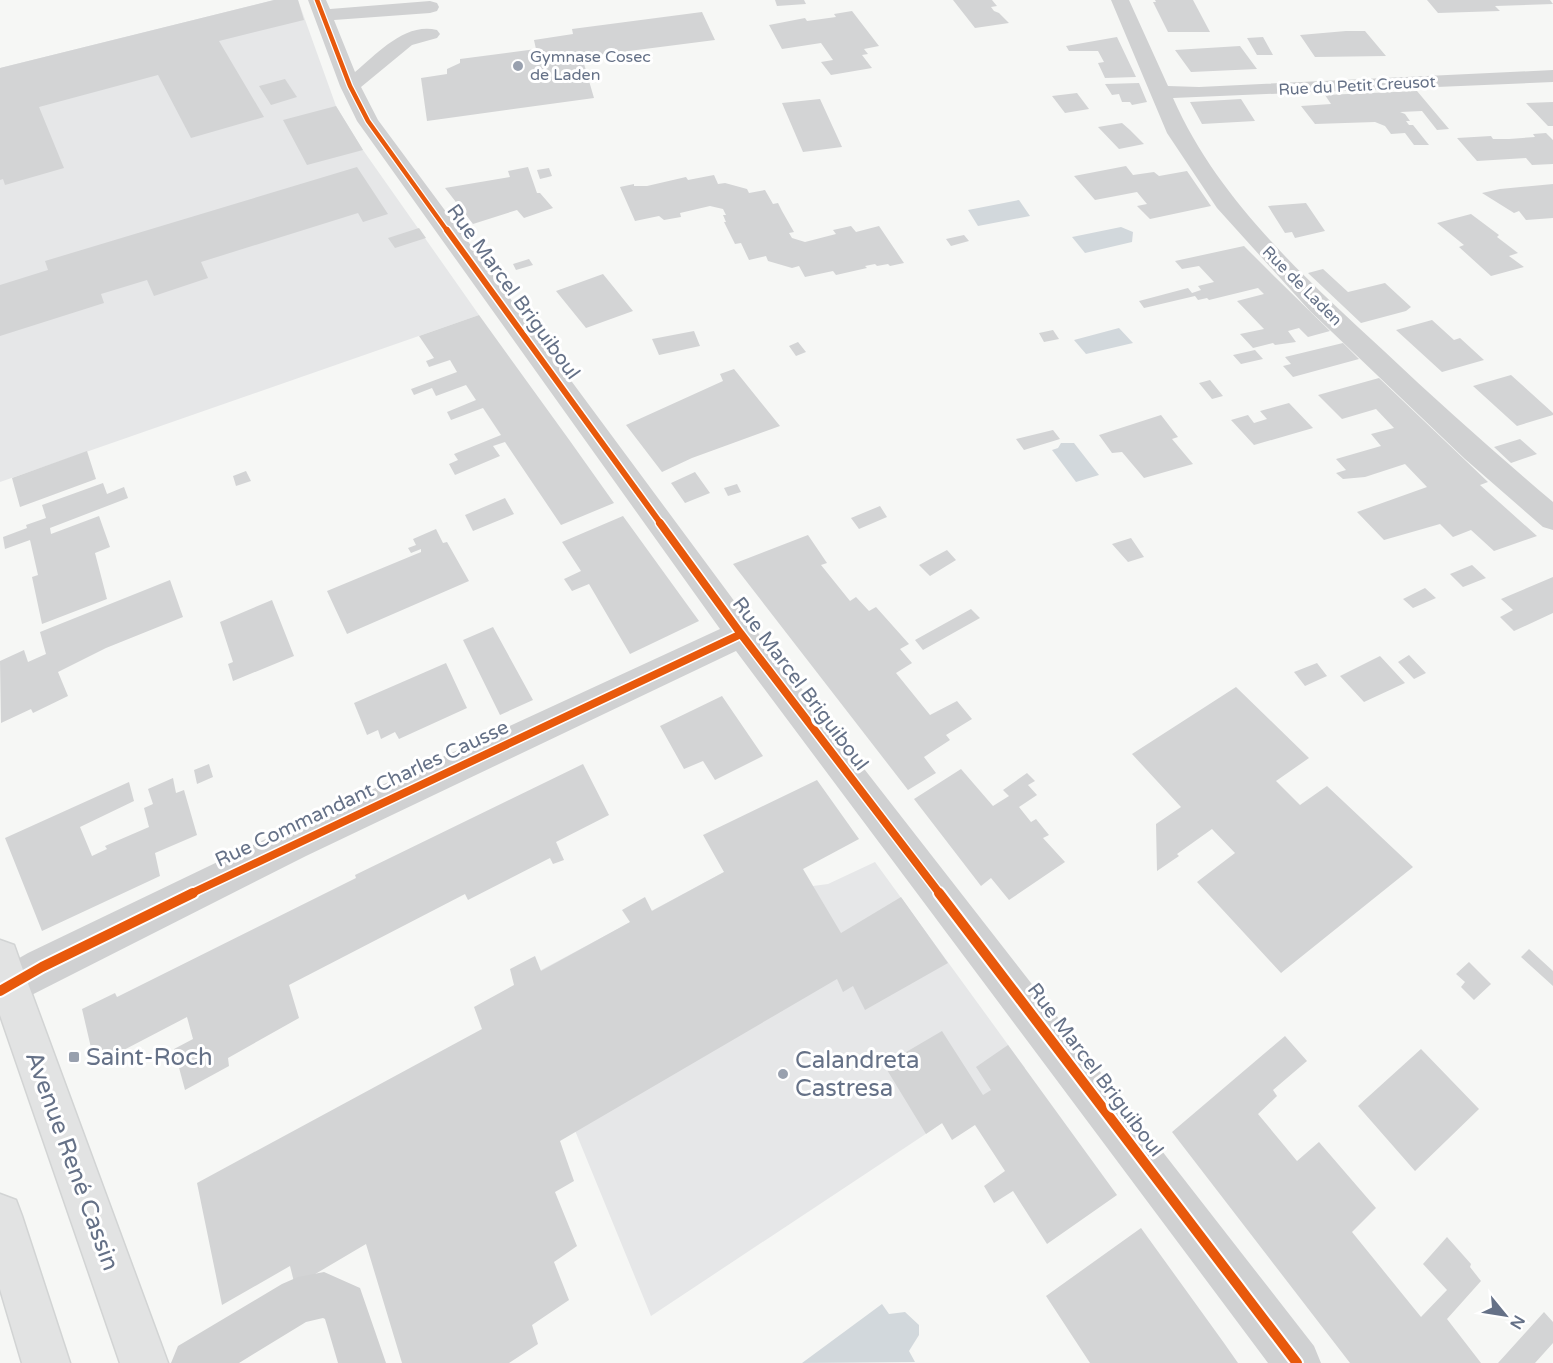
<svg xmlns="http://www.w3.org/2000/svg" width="1553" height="1363" viewBox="0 0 1553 1363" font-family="'Varela Round',sans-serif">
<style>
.built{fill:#e6e7e8}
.water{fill:#d2d8dc}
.building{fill:#d3d4d5}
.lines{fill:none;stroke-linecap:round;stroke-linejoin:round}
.major-casing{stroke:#d2d4d4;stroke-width:3}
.minor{fill:#d0d1d2;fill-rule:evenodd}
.major{fill:#e2e3e3;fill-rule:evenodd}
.cycleway-far3-casing{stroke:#fff;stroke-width:7}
.cycleway-far2-casing{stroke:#fff;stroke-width:9}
.cycleway-far1-casing{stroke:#fff;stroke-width:11}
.cycleway-casing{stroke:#fff;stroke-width:14}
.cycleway-far3{stroke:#e8590c;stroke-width:4.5}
.cycleway-far2{stroke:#e8590c;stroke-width:6}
.cycleway-far1{stroke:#e8590c;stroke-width:8}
.cycleway{stroke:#e8590c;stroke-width:10}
.poi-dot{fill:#98a0ae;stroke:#fff;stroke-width:2}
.labels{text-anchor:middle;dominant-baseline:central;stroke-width:6;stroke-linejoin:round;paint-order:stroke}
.far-poi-label{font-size:16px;fill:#657187;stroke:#fff;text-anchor:start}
.far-street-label{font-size:16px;fill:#657187;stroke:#fff}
.street-label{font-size:20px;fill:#657187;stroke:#fff}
.near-poi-label{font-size:24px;fill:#657187;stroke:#fff;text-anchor:start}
.near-street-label{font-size:24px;fill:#657187;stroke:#fff}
</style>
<rect width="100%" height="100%" fill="#f6f7f5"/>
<path class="built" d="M274,0H298L336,106L363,150L479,315L0,482V68Z
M875,862L1025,1068L651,1316L515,984L724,872L813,886L828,884Z"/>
<path class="water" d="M1019,200L1030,216L978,226L968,210Z
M1121,227L1133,232L1132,242L1085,253L1072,237Z
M1119,328L1133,343L1086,354L1074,340Z
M1061,443H1074L1099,475L1076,482L1052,450L1058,448Z
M882,1304L889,1314L905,1312L919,1325V1335L909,1351L915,1362L802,1363Z"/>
<path class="building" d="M274,0H298L304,20L219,41L264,117L191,138L158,75L39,107L64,168L5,185L3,179L0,180V68Z
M775,0H804L806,4L777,6Z
M953,0H992L997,6L991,7L994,11L999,13L1009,23L975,28Z
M1155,0H1193L1210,32H1168L1153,2H1156Z
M1427,0H1550L1553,4L1495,6L1500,11L1438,13Z
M852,11L879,46L864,49L868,54L862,55L872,68L831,75L821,62L833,60L821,43L782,49L769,25L805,18L807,21L836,17L834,14Z
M702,12L715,40L582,57L594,98L427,121L421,78L447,74V69L460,63V59L536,49L534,40L573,34L572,29Z
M1346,31H1365L1386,56L1315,57L1300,35Z
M1117,37L1136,77L1105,78L1098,63L1104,62L1098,51H1069L1066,46Z
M1263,37L1273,55H1257L1247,38Z
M1240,46L1257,69L1191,72L1175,50Z
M285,79L297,97L271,105L259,86Z
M1139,83L1147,102L1132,105L1130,102H1122L1119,94L1112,95L1105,84Z
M1417,91L1449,129L1437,130L1422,111L1400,112L1405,114L1410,121H1406L1409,125H1413L1429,145H1414L1405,133L1391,134L1385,126L1375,122L1315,124L1301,106L1331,104L1325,95Z
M1077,93L1089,109L1065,113L1052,96Z
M820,99L842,147L803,152L782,103Z
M1241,99L1255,121L1202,124L1190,102Z
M1553,102V126H1548L1526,103Z
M336,106L363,150L307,165L283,120Z
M1122,123L1130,130L1144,144L1119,149L1098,127Z
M1546,133L1553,140V164L1532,165L1526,158L1477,161L1457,138L1491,136L1493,139H1509L1535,137L1533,134Z
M1126,166L1133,175L1154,172L1159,176L1187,171L1211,206L1150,219L1137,206L1147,204L1137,192L1095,200L1074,176Z
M357,167L388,214L363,222L358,213L201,262L208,278L154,296L147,280L101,294L104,303L0,336V285L48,270L45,261Z
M528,167L537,193H540L553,208L524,218L517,210L473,224L445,188L510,177L508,171Z
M549,168L552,176L540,179L537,170Z
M714,175L718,184L725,183L747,189L749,193L765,190L773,204L778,203L782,211L794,232L789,233L792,238L805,242L836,234L833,230L851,226L856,232L879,226L904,263L890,266L888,264L877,266L875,264L865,266L867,268L836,275L833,271L805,277L799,266L792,268L768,261L766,256L749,260L741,243L735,244L724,222H726L723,215H726L723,209L710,206L680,213L681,217L664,220L659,216L635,221L620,187L634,184V186H647L686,177L688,180Z
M1553,184V218L1526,220L1519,211L1514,213L1482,193L1500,189Z
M1306,203L1325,231L1295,238L1292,232L1285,233L1268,206Z
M1471,214L1499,235L1497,237L1518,253L1509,256L1524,267L1491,276L1459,247L1464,245L1437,223Z
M419,228L426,238L395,248L388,238Z
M964,235L969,241L951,246L946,239Z
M1244,246L1275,277L1330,331L1308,337L1299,328L1288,331L1296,342L1275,345L1273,343L1253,348L1240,334L1264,329L1237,301L1264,294L1258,288L1209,300L1207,298L1198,300L1195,296L1144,308L1139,301L1188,288L1192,293L1201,290L1198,286L1214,282L1199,266L1182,269L1175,261Z
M529,259L533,265L516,270L513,264Z
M1323,269L1348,292L1385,283L1411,307L1406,311L1361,323L1308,273Z
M603,274L633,311L586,328L556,291Z
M479,315L570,441L614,503L561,525L505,442L493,446L500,456L455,475L449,464L458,460L454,454L501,435L483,408L451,420L447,412L476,400L466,385L436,396L432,388L414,395L411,389L457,372L450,360L429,367L426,361L434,358L419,336Z
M1432,320L1454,340L1460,338L1484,360L1442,372L1396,330Z
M1053,330L1059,339L1044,342L1039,333Z
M694,331L700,346L659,355L652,339Z
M798,342L806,352L796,356L789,346Z
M1343,343L1359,359L1293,377L1283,366L1291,364L1285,357Z
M1255,350L1263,359L1241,364L1233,355Z
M734,369L780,426L692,458L662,472L626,425L723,381L720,374Z
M1511,375L1553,413V415L1517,426L1473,386Z
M1379,378L1488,482L1480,485L1537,536L1494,551L1471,530L1453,537L1440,524L1384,540L1357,512L1427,487L1405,464L1365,477L1343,479L1336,473L1346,470L1336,459L1381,446L1371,434L1394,428L1376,409L1342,419L1318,395Z
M1210,380L1223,396L1212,399L1199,383Z
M1289,403L1313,428L1254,445L1231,420L1248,415L1254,423L1267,419L1260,411Z
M1161,415L1178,437L1172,439L1193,464L1144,478L1122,452L1112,453L1099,435Z
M1053,430L1060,439L1024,450L1016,439Z
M1520,439L1537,454L1511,463L1494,447Z
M87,451L96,479L20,507L12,478Z
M246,471L251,481L236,486L233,476Z
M695,472L710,493L685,503L671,483Z
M103,483L107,494L124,487L128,498L50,528L51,534L99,516L110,547L95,553L107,599L42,624L32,577L38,575L30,540L5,549L3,537L27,528L26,525L46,518L42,505Z
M737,484L741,492L728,496L724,488Z
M505,498L514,514L473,531L465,515Z
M880,506L887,517L859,529L851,518Z
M623,516L699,621L630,654L589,584L572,591L564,579L581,571L562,542Z
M436,529L443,543L447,542L469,581L347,634L327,591L421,552V549L411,553L408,548L416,545L413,539Z
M808,535L827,563L821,565L850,601L856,597L869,611L876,607L909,644L900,649L912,663L896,673L930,715L957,701L972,719L946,735L950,740L924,757L936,773L908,790L733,564Z
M1131,538L1144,557L1128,562L1112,544Z
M947,550L956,560L930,576L919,565Z
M1472,565L1486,578L1463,587L1450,574Z
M1553,577V613L1514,631L1500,617L1513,610L1501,599Z
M170,580L183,617L106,648L58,672L68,696L33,713L31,709L1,723L0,661L24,650L28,662L46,654L40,632Z
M1425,588L1436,598L1413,608L1403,599Z
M272,600L294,656L233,681L228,664L233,662L220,622Z
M971,609L980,618L923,650L915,640Z
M493,627L533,700L500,715L463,640Z
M1409,655L1426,673L1414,679L1398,662Z
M1380,656L1405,683L1364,702L1340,676Z
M446,663L467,708L399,739L395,732L381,739L378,730L367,735L354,703Z
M1317,663L1327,676L1305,686L1294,672Z
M1236,687L1309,758L1276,781L1300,805L1327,786L1413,867L1281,973L1197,882L1235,853L1212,829L1177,854L1179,856L1157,871L1156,824L1181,807L1132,754Z
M722,696L763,756L715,780L703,761L684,769L660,726Z
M209,764L213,777L197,784L194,770Z
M583,764L609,815L556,842L564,860L553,864L550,858L468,900L465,894L289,985L299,1018L228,1058L229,1066L185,1090L174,1049L193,1039L187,1017L95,1065L82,1009L115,993L117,997L356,878L355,875Z
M961,769L993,806L1009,796L1003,790L1027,773L1035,781L1028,785L1037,795L1019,807L1031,822L1036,819L1049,835L1043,838L1065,862L1009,900L991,878L981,886L914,799Z
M173,778L176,793L184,790L197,835L155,853L160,876L42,931L5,838L129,782L134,801L80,827L92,856L107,849L105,846L149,827L144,808L153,804L148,789Z
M817,780L859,839L803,869L841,933L901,897L948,963L865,1010L853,986L843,992L837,979L560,1141L574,1181L555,1192L577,1246L554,1262L569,1300L532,1325L538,1344L509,1363H402L366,1244L295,1286L290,1266L222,1305L197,1183L482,1029L474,1007L514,985L510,969L535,956L541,971L630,922L622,910L645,897L652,911L724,872L703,835Z
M1529,949L1553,971V986L1521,957Z
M1469,962L1491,984L1474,1000L1461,987L1465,982L1456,974Z
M942,1031L983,1095L991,1090L976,1067L1008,1045L1117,1195L1047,1244L1013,1191L994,1203L984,1186L1005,1171L975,1125L952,1140L942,1123L926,1134L884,1065Z
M1285,1036L1307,1061L1273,1090L1277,1096L1258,1114L1297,1161L1319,1142L1376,1208L1352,1232L1421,1317L1447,1290L1423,1264L1447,1237L1471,1264L1470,1267L1481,1281L1447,1319L1481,1363H1350L1172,1132Z
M1421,1049L1479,1109L1415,1171L1358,1106Z
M1141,1228L1224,1343L1238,1363H1090L1046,1296Z
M1544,1312L1553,1322V1343L1535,1363H1498Z"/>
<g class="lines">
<g class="major-casing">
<path id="major" d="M0,940L14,945L19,959L168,1363H120L0,1015Z
M0,1194L16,1200L22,1216L70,1363H22L0,1289Z"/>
</g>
<path class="minor" d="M308,0H326L330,9L430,1L437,3L439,7L437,11L430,13L334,20L355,72C377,54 405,22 437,30L440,34L437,38L412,45L361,87L378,120L752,625L1314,1346L1321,1363H1268L736,651L306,856L0,1011V969L28,953L280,832L720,629L357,121L340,86Z
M1111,0H1129L1168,86L1199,87L1553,70V82L1173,98C1218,200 1304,277 1384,351C1439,403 1495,453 1553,502V530L1543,527L1465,459L1310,311L1217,208L1167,133Z
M324,1272L360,1288L386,1363H338L325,1319L323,1318L306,1322L239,1363H171L178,1346L282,1284L298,1277Z"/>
<use href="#major" class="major"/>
<g class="cycleway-far3-casing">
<path id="cycleway-far3" d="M317,0L350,86L368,121L448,232"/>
</g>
<g class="cycleway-far2-casing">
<path id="cycleway-far2" d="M447,230L661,524"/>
</g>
<g class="cycleway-far1-casing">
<path id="cycleway-far1" d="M660,523L741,634L940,894
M190,894L741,634"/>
</g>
<g class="cycleway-casing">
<path id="cycleway" d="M939,893L1297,1363
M0,991L42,967L193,893"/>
</g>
<use href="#cycleway-far3" class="cycleway-far3"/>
<use href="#cycleway-far2" class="cycleway-far2"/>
<use href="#cycleway-far1" class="cycleway-far1"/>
<use href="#cycleway" class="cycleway"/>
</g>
<g class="poi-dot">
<circle cx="518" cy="66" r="6"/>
<rect x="68" y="1051" width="12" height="12" rx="3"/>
<circle cx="783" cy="1074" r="6"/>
</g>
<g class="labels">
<g class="far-poi-label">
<text x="530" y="57">Gymnase Cosec<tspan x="530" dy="18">de Laden</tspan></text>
</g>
<g class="far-street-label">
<text transform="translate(1357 86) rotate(-3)">Rue du Petit Creusot</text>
<text transform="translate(1302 286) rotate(45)">Rue de Laden</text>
</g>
<g class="street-label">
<text transform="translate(513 292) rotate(54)">Rue Marcel Briguiboul</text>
<text transform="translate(800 684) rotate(53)">Rue Marcel Briguiboul</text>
<text transform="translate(362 794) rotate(-25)">Rue Commandant Charles Causse</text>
<text transform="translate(1095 1070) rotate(53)">Rue Marcel Briguiboul</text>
</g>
<g class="near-poi-label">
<text x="86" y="1057">Saint-Roch</text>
<text x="795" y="1060">Calandreta<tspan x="795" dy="28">Castresa</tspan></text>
</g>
<g class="near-street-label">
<text transform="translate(72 1161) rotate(70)">Avenue René Cassin</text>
</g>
</g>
<g transform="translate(1505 1315) rotate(120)" stroke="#ffffff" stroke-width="4.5" paint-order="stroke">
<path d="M0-4.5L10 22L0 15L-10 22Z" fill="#657187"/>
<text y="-9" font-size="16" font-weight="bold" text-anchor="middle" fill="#657187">N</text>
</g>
</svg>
